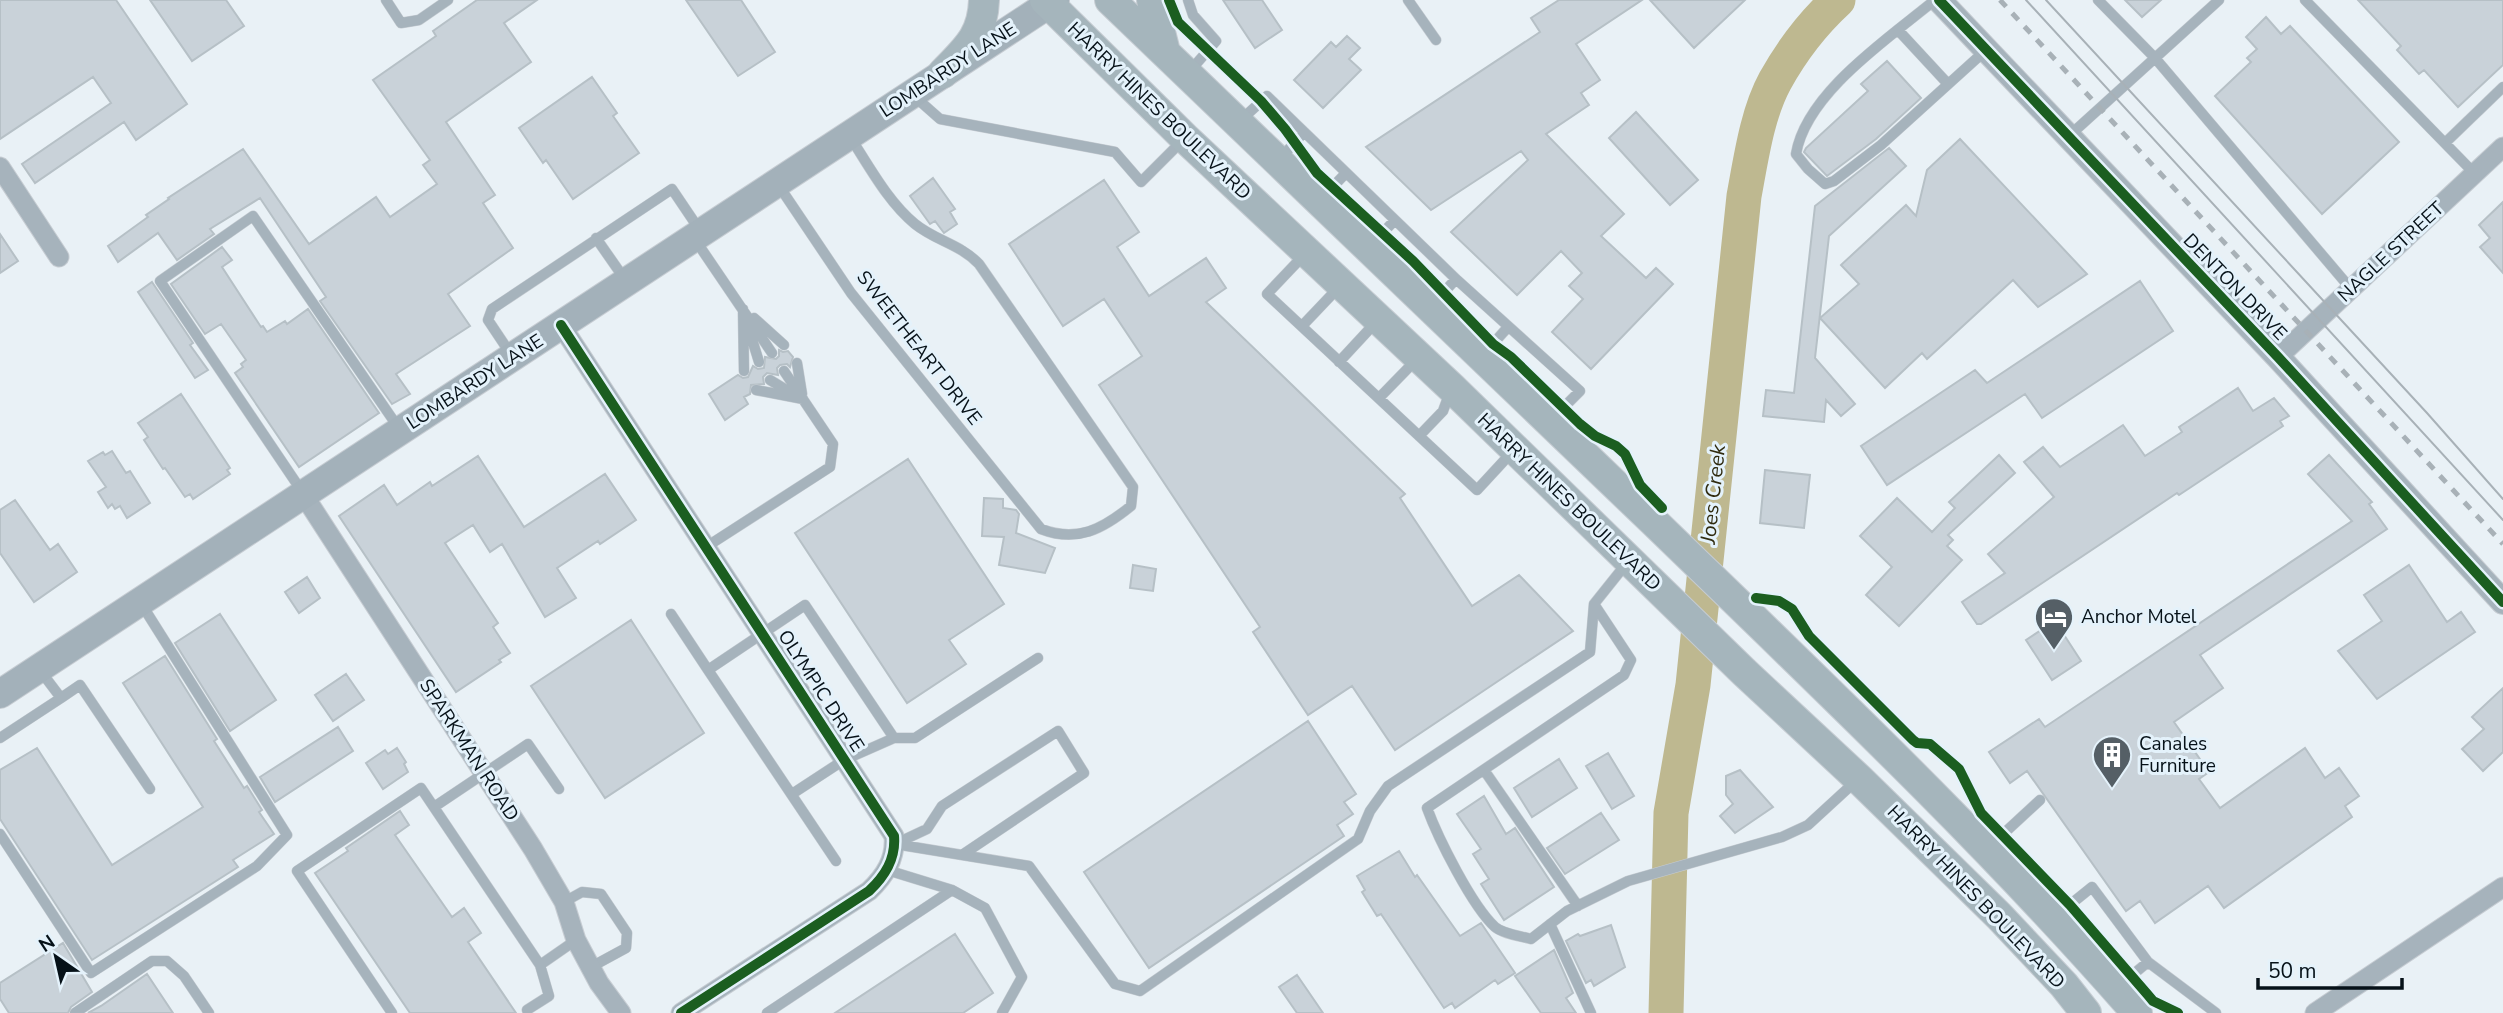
<svg xmlns="http://www.w3.org/2000/svg" width="2503" height="1013" viewBox="0 0 2503 1013" font-family="'Nunito Sans',sans-serif">
<style>
.lines{fill:none;stroke-linecap:round;stroke-linejoin:round}
.river{stroke:#beb890;stroke-width:35}
.building{fill:#c9d2d9;stroke:#b6c0c6;stroke-width:2}
.service-casing{stroke:#c6ccd2;stroke-width:11}
.minor-casing{stroke:#c6ccd2;stroke-width:21}
.tertiary-casing{stroke:#c6ccd2;stroke-width:26}
.secondary-casing{stroke:#c6ccd2;stroke-width:30}
.primary-casing{stroke:#c6ccd2;stroke-width:32}
.service{stroke:#a6b3bc;stroke-width:10}
.minor{stroke:#a6b3bc;stroke-width:19}
.tertiary{stroke:#a6b3bc;stroke-width:24}
.secondary{stroke:#a3b1ba;stroke-width:28}
.primary{stroke:#a5b5bc;stroke-width:30}
.tram{stroke:#a8b1b7;stroke-width:2}
.rail{stroke:#a8b1b7;stroke-width:5;stroke-dasharray:9 9;stroke-linecap:butt}
.cycleway-casing{stroke:#e4f2fb;stroke-width:15}
.cycleway{stroke:#1b5e20;stroke-width:10}
.labels{text-anchor:middle;dominant-baseline:central;stroke-width:6;stroke-linejoin:round;paint-order:stroke}
.street-label{font-size:19px;fill:#061118;stroke:#e4f2fb}
.poi-label{font-size:19px;fill:#061118;stroke:#e4f2fb;text-anchor:start}
.water-label{font-size:21px;font-style:italic;fill:#302b0f;stroke:#e4f2fb}
</style>
<rect width="100%" height="100%" fill="#e9f1f6"/>
<g class="lines">
<path class="river" d="M1666,1013L1671,813L1693,685L1744,196C1751,159 1757,114 1775,81C1791,52 1814,22 1838,0"/>
</g>
<path class="building" d="M0,0H116L187,104L136,140L124,122L35,183L22,164L111,103L93,77L0,139Z
M150,0H226L244,26L192,61Z
M477,0H537L504,23L531,62L446,122L495,195L483,203L513,248L448,294L470,326L396,374L410,394L392,404L320,301L326,297L260,198L210,229L214,234L177,260L158,233L118,262L108,246L148,217L146,215L169,199L168,198L243,149L309,244L376,197L390,217L437,184L423,165L430,160L373,80L436,36L433,31Z
M686,0H741L775,52L738,76Z
M1223,0H1262L1282,30L1255,48Z
M1559,0H1642L1576,44L1600,80L1581,93L1589,105L1546,134L1624,214L1601,236L1646,278L1656,268L1673,284L1591,369L1552,332L1583,299L1569,286L1582,273L1561,251L1517,295L1451,232L1528,160L1521,151L1431,210L1366,147L1540,32L1531,18Z
M1650,0H1745L1694,48Z
M2125,0H2161L2142,17Z
M2358,0H2503V65L2458,107L2424,70L2419,74L2397,50L2401,46Z
M2266,17L2281,34L2290,26L2399,142L2322,214L2215,96L2251,62L2247,58L2257,49L2246,37Z
M1347,36L1360,48L1349,59L1361,70L1323,108L1294,80L1331,42L1336,47Z
M1887,61L1921,98L1876,139L1827,176L1804,152L1806,148L1868,91L1861,84Z
M592,77L617,113L613,116L639,153L573,199L546,160L543,163L519,128Z
M1636,112L1698,180L1670,205L1609,138Z
M1960,139L2087,274L2038,307L2013,280L1927,359L1922,353L1885,388L1820,318L1859,284L1841,265L1906,205L1916,216L1927,170Z
M1889,148L1906,166L1829,236L1815,358L1855,404L1841,416L1826,400L1824,422L1763,416L1766,390L1794,393L1815,206Z
M933,178L955,209L950,212L957,224L944,233L935,221L930,224L910,196Z
M1104,180L1139,232L1117,247L1149,296L1206,258L1226,288L1206,302L1405,494L1400,498L1472,606L1519,575L1573,631L1395,750L1352,686L1308,715L1253,632L1260,627L1099,385L1142,356L1104,299L1063,326L1009,244Z
M2503,202V273L2480,247L2490,238L2479,225Z
M0,234L18,261L0,273Z
M222,247L232,260L222,267L261,327L263,326L267,332L285,321L287,324L308,309L379,413L299,467L235,373L243,367L241,364L246,360L221,324L205,334L171,284Z
M2140,281L2173,331L2042,418L2025,394L1887,485L1861,446L1975,370L1987,383Z
M152,282L193,343L190,345L208,370L195,378L138,292Z
M779,350L783,352L788,351L793,357L790,367L787,364L780,365L777,368L778,375L767,373L763,377L764,384L751,385L750,394L744,397L748,404L725,420L709,394L738,375L743,378L748,377L753,366L758,369L764,368L765,357L776,359L779,356Z
M2238,388L2253,411L2274,398L2289,416L2280,421L2283,426L2179,495L2177,493L1981,624H1977L1962,602L2005,573L1988,554L2054,497L2024,462L2043,447L2060,467L2123,425L2145,456L2182,432L2179,427Z
M181,394L230,468L227,470L230,474L193,499L190,494L185,497L165,468L163,469L144,440L148,437L138,423Z
M112,451L126,473L130,471L150,503L127,518L120,506L115,509L112,504L108,508L98,492L106,487L88,461L103,452L105,455Z
M1999,455L2015,473L1948,535L1953,540L1947,546L1962,560L1899,626L1866,595L1892,567L1860,536L1897,498L1932,532L1955,508L1949,502Z
M2329,455L2372,502L2369,504L2387,529L2200,655L2223,688L2174,722L2209,772L2199,779L2220,808L2305,748L2325,778L2339,768L2359,796L2345,806L2352,817L2224,908L2208,886L2155,923L2140,901L2126,911L2027,771L2010,783L1989,752L2039,719L2045,727L2352,521L2308,474Z
M478,456L524,527L605,474L636,520L600,544L598,541L557,568L576,598L545,617L502,544L490,552L473,525L445,543L498,623L493,627L510,653L499,660L501,662L456,692L339,516L384,485L397,505L430,482L432,486Z
M908,459L1004,604L949,640L966,664L907,703L795,533Z
M1765,470L1810,475L1804,528L1760,523Z
M984,498L1003,499V508L1016,510L1019,514L1016,533L1055,548L1045,573L999,565L1004,537L982,536Z
M15,500L50,550L58,544L77,572L34,602L0,553V510Z
M1133,565L1156,569L1153,591L1130,588Z
M2409,565L2447,622L2461,612L2475,632L2377,699L2338,651L2382,621L2364,595Z
M307,577L320,598L299,613L285,592Z
M220,614L276,700L230,731L175,643Z
M631,620L704,733L605,798L531,686Z
M2055,621L2081,661L2052,680L2026,640Z
M165,656L217,739L214,741L244,788L247,786L262,810L259,812L274,834L233,860L238,867L92,960L0,819V770L37,748L112,865L203,807L123,683Z
M346,674L364,700L333,721L315,695Z
M2503,688V752L2483,771L2462,749L2484,729L2472,717Z
M1308,721L1356,794L1344,802L1353,814L1337,825L1344,836L1149,968L1084,872Z
M338,727L353,751L275,802L260,777Z
M397,748L406,762L404,764L408,772L383,789L366,763L385,750L388,754Z
M1608,753L1634,796L1612,809L1586,766Z
M1559,759L1577,788L1532,817L1514,788Z
M1740,770L1773,807L1735,833L1720,816L1733,804L1726,795V776Z
M1484,796L1506,834L1515,828L1554,887L1504,920L1481,884L1489,879L1473,854L1481,849L1457,814Z
M400,811L409,825L395,835L452,917L464,908L481,933L468,942L516,1013H410L315,873L348,851L346,848Z
M1601,813L1619,840L1565,874L1547,848Z
M1399,851L1415,877L1417,875L1460,936L1481,923L1515,973L1498,984L1495,980L1455,1008L1452,1003L1444,1008L1381,914L1377,916L1362,892L1365,890L1357,876Z
M1611,925L1625,967L1594,986L1591,980L1586,983L1566,941L1578,934L1580,936Z
M955,934L993,993L963,1013H835Z
M63,943L92,992L71,1007L68,1013H9L0,999V983Z
M1554,950L1573,993L1566,998L1576,1013H1541L1515,976Z
M147,974L173,1013H88L101,1006Z
M1297,975L1323,1013H1297L1279,987Z"/>
<g class="lines">
<g class="service-casing">
<path id="service" d="M386,0L401,23L419,20L448,0
M1188,0L1193,15L1216,41L1190,71
M1408,0L1436,40
M1935,0C1889,38 1806,93 1796,154L1808,169L1825,184L1834,181L1881,145L1986,50
M2098,0L2155,58L2351,289
M2305,0L2475,174
M1898,30L1948,84
M914,96L940,119L1115,152L1141,182L1182,141
M1241,120L1267,96L1456,279L1580,391L1551,420
M2069,136L2219,0
M2445,143L2503,87
M1281,158L1304,132
M779,186L851,293L1041,529C1077,543 1103,529 1131,506L1133,487L979,264C960,244 936,241 915,224C888,202 869,166 850,137
M1322,198L1346,173
M596,238L626,281
M696,241L772,353
M1370,246L1395,220
M1304,255L1267,294L1477,490L1513,451
M1433,304L1456,279
M743,309L744,371
M754,318L784,345
M747,323L759,362
M1302,326L1340,286
M1483,355L1508,327
M512,356L488,320L492,309L672,189L701,232
M1339,362L1377,321
M797,363L802,394
M770,380L793,394
M756,390L803,399
M1379,398L1417,359
M1419,436L1443,411L1450,392
M303,493L160,281L253,216L400,430
M706,547L830,467L833,444L784,371
M1594,604L1631,660L1624,675L1427,808C1438,838 1472,906 1495,927C1503,934 1521,936 1531,939L1567,911L1628,881L1782,837L1808,825L1857,780
M671,614L708,670L805,605L894,738L844,760L792,794
M708,670L836,861
M61,698L80,685L150,789
M0,738L61,698L39,669
M894,738H915L1038,658
M1484,770L1578,906
M434,807L528,744L559,789
M0,834L91,973L257,866L287,835L142,605
M895,844L1029,866L1115,984L1140,991L1358,839L1370,811L1388,786L1590,652L1594,604L1626,564
M895,844L927,829L942,806L1058,731L1084,773L962,855
M1988,848L2040,800
M887,870L952,890L985,908L1022,977L1002,1013
M564,902L582,892L601,894L627,933L626,948L591,967
M2056,916L2092,887L2148,962L2216,1013
M1550,924L1591,1013
M2119,986L2148,962
M527,1010L549,996L540,965
M75,1013L152,961H167L184,976L209,1013
M392,1013L297,871L421,788L540,965L576,940
M767,1013L952,890"/>
</g>
<g class="minor-casing">
<path id="minor" d="M0,167L59,257
M561,325L894,836C896,859 885,876 869,891L681,1013
M2278,357L2503,147
M303,494L533,849L564,902L576,940L599,983L621,1013
M2315,1013L2503,887"/>
</g>
<g class="tertiary-casing">
<path id="tertiary" d="M1939,0L2278,357L2503,602"/>
</g>
<g class="secondary-casing">
<path id="secondary" d="M0,694L1055,0"/>
</g>
<g class="primary-casing">
<path id="primary" d="M1045,0L1185,138L1452,388L1744,672L1859,779L1999,916L2064,985L2086,1013
M1110,0C1291,174 1472,348 1654,522C1819,682 1986,840 2137,1013
M1152,0L1165,52
M943,73C966,49 983,36 984,0"/>
</g>
<use href="#service" class="service"/>
<use href="#minor" class="minor"/>
<use href="#tertiary" class="tertiary"/>
<use href="#secondary" class="secondary"/>
<use href="#primary" class="primary"/>
<path class="tram" d="M2026,0L2503,520
M2046,0L2427,413L2503,499"/>
<path class="rail" d="M2000,0L2503,544"/>
<g class="cycleway-casing">
<path id="cycleway" d="M1169,0L1178,22L1261,101L1285,129L1317,173L1413,261L1493,344L1511,357L1580,424L1595,436L1616,446L1625,454L1640,485L1662,508
M1939,0L2278,357L2503,602
M561,325L894,836C896,859 885,876 869,891L681,1013
M1756,598L1779,601L1792,609L1809,636L1913,740L1917,743L1930,744L1959,769L1981,813L2070,905L2148,995L2153,1001L2178,1013"/>
</g>
<use href="#cycleway" class="cycleway"/>
</g>
<defs>
<g id="hotel-pin" transform="scale(2.0125)"><path d="M0 17L-7.5 6A9.5 9.5 0 1 1 7.5 6Z" fill="#555f66" stroke="#e4f2fb"/><path d="M-6-4.5h1.5V1H6V5H4.5V3h-9V5H-6ZM-4 0a1.8 1.8 0 1 1 3.6 0ZM.5 0V-2.5h3Q6-2.5 6 0Z" fill="#fff"/></g>
<g id="building-pin" transform="scale(2.0125)"><path d="M0 17L-7.5 6A9.5 9.5 0 1 1 7.5 6Z" fill="#555f66" stroke="#e4f2fb"/><path d="M-4-6H4V6H1V3H-1V6H-4ZM-2.5-4.3h1.7v1.8h-1.7ZM.8-4.3h1.7v1.8H.8ZM-2.5-1h1.7V.8h-1.7ZM.8-1h1.7V.8H.8Z" fill="#fff"/></g>
</defs>
<g fill-rule="evenodd">
<use href="#hotel-pin" x="2054" y="617"/>
<use href="#building-pin" x="2112" y="755"/>
</g>
<g class="labels">
<g class="street-label">
<text transform="translate(948 70) rotate(-33)">LOMBARDY LANE</text>
<text transform="translate(1159 111) rotate(44)">HARRY HINES BOULEVARD</text>
<text transform="translate(2391 252) rotate(-43)">NAGLE STREET</text>
<text transform="translate(2235 287) rotate(46)">DENTON DRIVE</text>
<text transform="translate(919 348) rotate(52)">SWEETHEART DRIVE</text>
<text transform="translate(475 382) rotate(-33)">LOMBARDY LANE</text>
<text transform="translate(1569 502) rotate(44)">HARRY HINES BOULEVARD</text>
<text transform="translate(821 691) rotate(57)">OLYMPIC DRIVE</text>
<text transform="translate(469 750) rotate(57)">SPARKMAN ROAD</text>
<text transform="translate(1976 897) rotate(46)">HARRY HINES BOULEVARD</text>
</g>
<g class="poi-label">
<text x="2081" y="617">Anchor Motel</text>
<text x="2139" y="744">Canales<tspan x="2139" dy="22">Furniture</tspan></text>
</g>
<g class="water-label">
<text transform="translate(1713 494) rotate(-84)">Joes Creek</text>
</g>
</g>
<g transform="translate(56 957) rotate(326)" stroke="#e4f2fb" stroke-width="5" paint-order="stroke">
<path d="M0-5L12 26L0 18L-12 26Z" fill="#061118"/>
<text y="-10" font-size="19" font-weight="bold" text-anchor="middle" fill="#061118">N</text>
</g>
<path d="M2258 978v10h144v-10" fill="none" stroke="#061118" stroke-width="3.5"/>
<text x="2268" y="978" font-size="21" fill="#061118" stroke="#e4f2fb" stroke-width="5" paint-order="stroke">50 m</text>
</svg>
